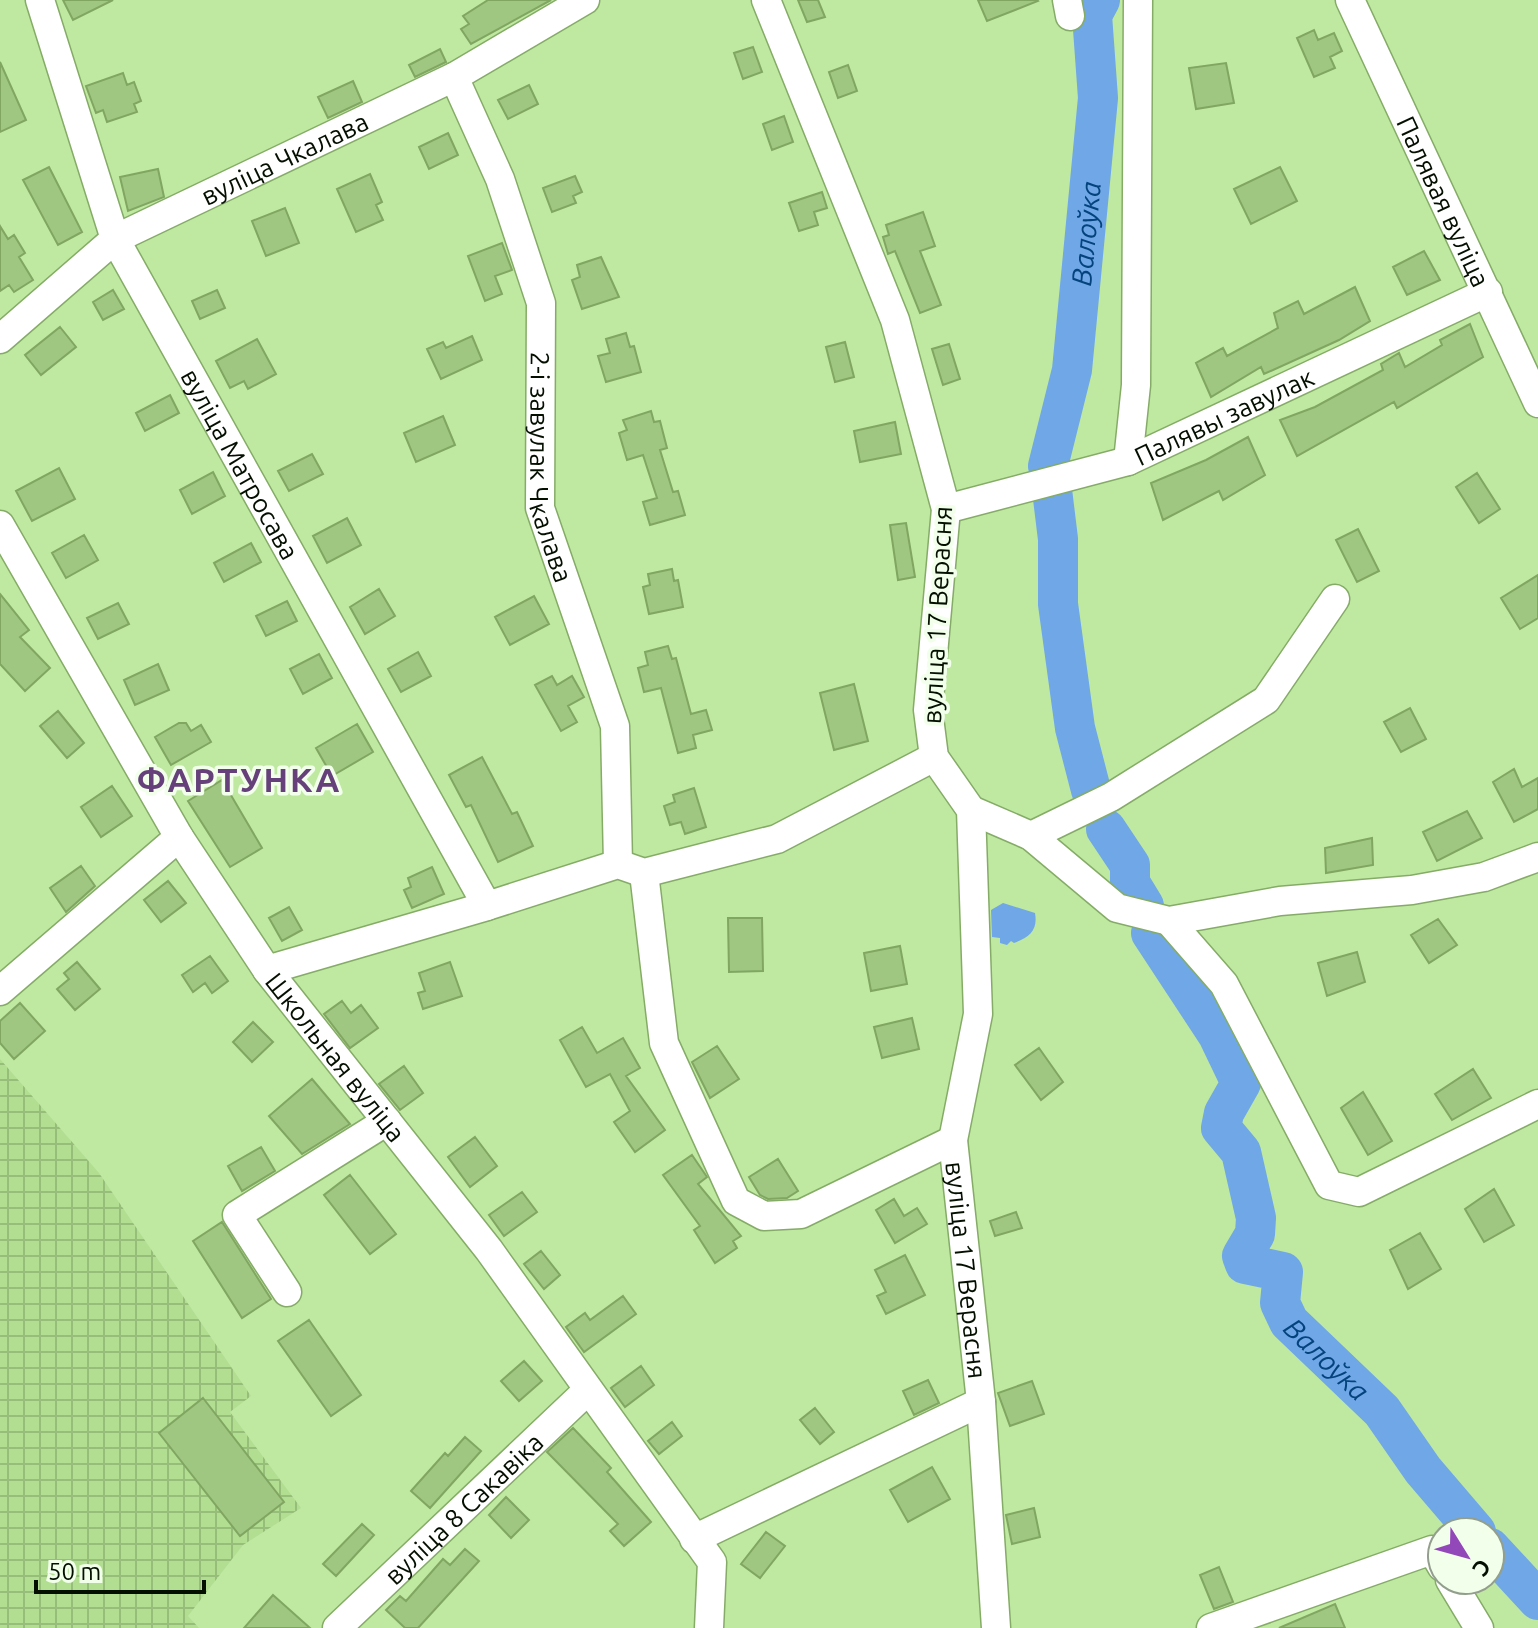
<svg xmlns="http://www.w3.org/2000/svg" width="1538" height="1628" viewBox="0 0 1538 1628" font-family="Ubuntu,sans-serif">
<style>
.industrial{fill:url(#industrial-grid)}
.water{fill:#6fa7e7}
.lines{fill:none;stroke-linecap:round;stroke-linejoin:round}
.river{stroke:#6fa7e7;stroke-width:40}
.building{fill:#9fc782;stroke:#80a662;stroke-width:2}
.minor-casing{stroke:#85ac67;stroke-width:31}
.minor{stroke:#fff;stroke-width:28}
.labels{text-anchor:middle;dominant-baseline:central;stroke-width:7;stroke-linejoin:round;paint-order:stroke}
.street-label{font-size:26px;fill:#040f00;stroke:#f2ffea}
.water-label{font-size:28px;font-style:italic;fill:#04437c;stroke:#f2ffea}
.district-label{font-size:34px;font-weight:bold;letter-spacing:2px;fill:#65407a;stroke:#f2ffea}
</style>
<defs>
<pattern id="industrial-grid" width="8" height="8" patternUnits="userSpaceOnUse" patternTransform="scale(2)"><rect width="8" height="8" fill="#b1de91"/><path d="M0 4h8M4 0v8" fill="none" stroke="#97bd7b"/></pattern>
</defs>
<rect width="100%" height="100%" fill="#bfe8a1"/>
<path class="industrial" d="M0,1059L99,1173L251,1396L230,1412L301,1508L243,1545L188,1616L199,1628H0Z"/>
<path class="water" d="M1003,903L1035,913C1038,930 1030,937 1014,943L1011,941L1007,945L1000,943V938L992,937L991,910Z"/>
<g class="lines">
<g class="river">
<path id="s1" d="M1048,466L1072,370L1098,98L1092,15L1100,0"/>
<path d="M1052,490L1058,539V604L1075,728L1091,790"/>
<path d="M1106,829L1130,865V883L1144,906"/>
<path id="s2" d="M1151,933L1218,1035L1241,1083L1224,1113L1221,1128L1241,1152L1256,1218L1255,1234L1242,1256L1245,1264L1283,1272L1280,1303L1289,1322L1382,1411L1423,1470L1476,1532"/>
<path d="M1490,1548L1538,1600"/>
</g>
</g>
<path class="building" d="M63,0H113L73,20Z
M488,0H551L471,44L461,29L469,24L463,16Z
M798,0H818L825,17L807,22Z
M978,0H1037L1038,1L987,21Z
M1314,30L1318,40L1334,33L1342,51L1330,57L1335,68L1314,77L1297,38Z
M753,47L762,72L743,79L734,53Z
M440,49L446,62L415,77L409,65Z
M0,62L26,120L0,132Z
M1226,63L1234,103L1196,109L1189,68Z
M848,65L857,91L838,98L829,72Z
M123,73L127,85L134,82L141,101L134,104L137,112L107,122L103,110L96,113L86,86Z
M353,81L362,102L328,118L318,97Z
M529,85L538,104L508,119L498,100Z
M784,116L793,142L772,150L763,124Z
M448,133L458,155L429,169L419,147Z
M49,167L82,232L58,245L23,180Z
M1280,167L1297,201L1251,224L1234,189Z
M158,169L164,197L128,211L120,177Z
M370,174L382,202L376,205L383,220L356,232L337,189Z
M575,176L582,192L573,196L576,203L552,212L543,188Z
M822,192L827,208L814,212L818,225L799,231L789,203Z
M285,208L299,243L266,256L252,221Z
M923,212L935,246L920,251L941,305L920,313L895,251L888,254L883,237L889,235L886,225Z
M0,226L8,239L14,235L25,253L19,257L33,280L14,292L9,285L0,291Z
M502,243L512,270L495,276L502,294L485,301L468,256Z
M1424,251L1440,280L1407,295L1393,267Z
M601,257L619,297L582,309L572,280L580,277L577,265Z
M1355,287L1370,321L1339,340L1264,374L1261,367L1211,397L1196,363L1223,348L1227,356L1278,328L1274,313L1298,301L1304,314Z
M113,290L124,309L103,320L93,302Z
M217,290L225,308L200,319L192,301Z
M1470,324L1483,357L1397,408L1394,402L1297,456L1280,420L1315,407L1383,370L1381,364L1399,353L1405,367L1442,345L1440,340Z
M60,327L76,347L41,375L25,355Z
M626,333L630,347L634,346L641,372L606,382L598,356L610,353L606,339Z
M472,336L482,360L441,379L427,349L443,342L446,348Z
M257,339L276,374L248,389L244,381L230,388L216,361Z
M845,342L854,377L835,382L826,347Z
M949,344L960,379L943,385L932,349Z
M170,395L179,413L145,431L136,413Z
M651,411L654,422L660,421L667,448L660,450L673,492L678,491L685,515L650,525L643,502L657,498L643,455L627,460L619,433L627,430L623,420Z
M443,416L455,445L416,462L404,433Z
M895,422L901,454L860,462L854,431Z
M1248,437L1265,475L1223,500L1219,491L1163,520L1151,483L1206,460Z
M312,454L323,474L289,491L278,471Z
M59,468L75,499L32,521L16,491Z
M213,472L225,496L192,514L180,490Z
M1477,473L1500,509L1479,523L1456,487Z
M347,518L361,545L327,563L313,536Z
M906,523L915,577L898,580L890,525Z
M1358,529L1379,571L1357,582L1336,540Z
M84,535L98,560L66,578L52,553Z
M251,543L261,562L224,582L214,563Z
M672,569L674,581L678,580L683,607L649,614L643,587L650,585L648,574Z
M1538,575V618L1520,629L1501,598Z
M379,589L395,616L365,634L350,607Z
M0,594L29,630L20,637L50,668L25,691L0,664Z
M534,596L549,624L510,645L495,617Z
M287,601L297,621L266,636L256,616Z
M118,603L129,624L98,639L87,618Z
M668,646L672,659L676,658L691,714L706,710L712,730L693,735L696,748L678,753L661,688L644,692L638,668L648,665L645,652Z
M418,652L431,676L401,692L388,669Z
M319,654L332,678L303,694L290,669Z
M158,664L169,690L135,705L124,680Z
M552,676L557,685L572,676L584,697L568,706L577,722L561,731L535,685Z
M854,684L868,741L834,750L820,693Z
M1410,708L1426,739L1401,752L1384,722Z
M58,711L84,743L67,758L40,726Z
M179,723H186L191,731L201,725L211,742L171,765L155,737Z
M357,724L373,752L332,776L316,748Z
M482,757L512,814L517,812L533,846L498,862L471,805L466,807L449,775Z
M1514,769L1522,787L1538,778V809L1514,822L1493,782Z
M222,780L262,848L230,867L188,801Z
M112,786L132,816L101,837L81,807Z
M694,788L706,827L685,834L681,822L670,825L664,806L675,802L673,795Z
M1467,811L1482,838L1437,861L1423,832Z
M1372,838L1373,865L1326,873L1325,848Z
M81,866L95,886L66,912L50,888Z
M432,867L444,894L412,908L404,890L411,887L408,878Z
M168,881L186,903L161,922L144,900Z
M289,907L302,930L282,941L269,918Z
M728,918H762L763,971L729,972Z
M1438,919L1457,945L1429,963L1411,935Z
M900,946L907,984L871,991L864,953Z
M1357,952L1365,982L1327,996L1318,963Z
M210,956L228,981L212,993L205,983L193,992L182,975Z
M77,962L100,989L75,1010L57,989L69,979L64,973Z
M450,962L462,996L423,1009L418,993L425,991L419,973Z
M342,1001L351,1013L361,1005L378,1028L350,1048L324,1014Z
M20,1003L45,1031L14,1059L0,1043V1021Z
M912,1018L919,1049L882,1058L874,1027Z
M253,1022L273,1042L252,1062L233,1042Z
M582,1027L597,1053L623,1038L640,1068L626,1076L665,1130L635,1152L614,1122L630,1111L610,1074L586,1087L560,1040Z
M717,1046L739,1079L710,1098L692,1062Z
M1039,1048L1063,1082L1041,1100L1015,1065Z
M404,1066L423,1093L400,1110L379,1084Z
M1473,1069L1491,1098L1452,1120L1435,1094Z
M312,1079L350,1124L302,1154L269,1116Z
M1363,1092L1392,1141L1368,1155L1341,1108Z
M475,1137L497,1166L470,1187L448,1157Z
M261,1147L275,1171L242,1191L228,1166Z
M692,1155L707,1177L698,1184L741,1236L733,1241L737,1248L715,1263L694,1230L700,1226L663,1175Z
M778,1159L798,1191L787,1198L768,1199L760,1195L749,1177Z
M350,1175L396,1234L370,1254L324,1195Z
M1494,1189L1514,1225L1484,1242L1465,1209Z
M522,1192L537,1212L504,1236L489,1215Z
M894,1199L904,1216L917,1208L927,1224L895,1243L876,1210Z
M1016,1212L1022,1228L995,1236L990,1221Z
M222,1222L271,1299L242,1318L193,1241Z
M1420,1233L1441,1269L1408,1289L1390,1250Z
M541,1251L560,1275L544,1289L524,1264Z
M905,1255L925,1295L886,1314L877,1296L886,1292L875,1270Z
M623,1296L636,1314L584,1352L566,1327L585,1313L590,1320Z
M309,1320L361,1395L331,1416L278,1341Z
M524,1361L542,1381L519,1401L501,1381Z
M641,1366L654,1385L625,1407L611,1388Z
M928,1380L939,1403L914,1415L903,1391Z
M1032,1381L1044,1414L1010,1426L998,1393Z
M203,1398L284,1502L240,1536L159,1433Z
M815,1408L834,1432L820,1444L800,1420Z
M672,1422L682,1436L659,1454L648,1441Z
M573,1428L611,1468L607,1472L651,1522L624,1546L610,1531L618,1524L547,1452Z
M465,1437L481,1451L430,1508L411,1491L445,1453L448,1456Z
M932,1467L950,1499L908,1522L890,1490Z
M506,1497L529,1520L511,1538L489,1515Z
M1034,1508L1040,1537L1012,1544L1006,1515Z
M362,1524L374,1535L336,1576L323,1564Z
M766,1532L785,1546L760,1578L741,1564Z
M465,1549L479,1561L418,1628H405L386,1610L400,1596L406,1601L443,1559L450,1565Z
M1219,1567L1233,1602L1214,1609L1200,1575Z
M273,1595L310,1628H244Z
M1335,1604L1345,1628H1279Z"/>
<g class="lines">
<g class="minor-casing">
<g id="minor">
<path id="s3" d="M40,0L115,239L487,906"/>
<path id="s4" d="M766,0L895,320L946,509L928,710L934,757L971,810L978,1014L953,1140L981,1402L996,1628"/>
<path d="M1067,0L1070,16"/>
<path id="s5" d="M1350,0L1538,403"/>
<path id="s6" d="M454,77L500,179L541,303L540,508L615,726L618,864"/>
<path id="s7" d="M0,339L115,239L454,77L585,0"/>
<path d="M1128,461L1136,385L1138,0"/>
<path id="s8" d="M946,509L1128,461L1488,292"/>
<path id="s9" d="M0,525L179,837L267,970L489,1250L712,1562L709,1628"/>
<path d="M971,810L1031,836L1117,908L1169,921L1280,901L1412,890L1484,877L1538,857"/>
<path d="M1031,836L1111,797L1266,700L1335,599"/>
<path d="M644,873L664,1043L736,1201L764,1216L801,1214L953,1140"/>
<path d="M1169,921L1224,984L1329,1185L1359,1192L1538,1104"/>
<path d="M267,970L487,906L618,864L644,873L777,839L934,757"/>
<path d="M0,991L179,837"/>
<path d="M287,1292L237,1215L387,1121"/>
<path d="M694,1539L981,1402"/>
<path d="M1450,1580L1479,1628"/>
<path id="s10" d="M337,1628L588,1390"/>
<path d="M1211,1628L1432,1550L1442,1567"/>
</g>
</g>
<use href="#minor" class="minor"/>
</g>
<g class="labels">
<g class="street-label">
<text stroke="none"><textPath href="#s7" startOffset="340">вуліца Чкалава</textPath></text>
<text stroke="none"><textPath href="#s5" startOffset="222">Палявая вуліца</textPath></text>
<text stroke="none"><textPath href="#s8" startOffset="294">Палявы завулак</textPath></text>
<text stroke="none"><textPath href="#s3" startOffset="508">вуліца Матросава</textPath></text>
<text stroke="none"><textPath href="#s6" startOffset="408">2-і завулак Чкалава</textPath></text>
<text transform="translate(937 615) rotate(-87)">вуліца 17 Верасня</text>
<text stroke="none"><textPath href="#s9" startOffset="630">Школьная вуліца</textPath></text>
<text stroke="none"><textPath href="#s4" startOffset="1318">вуліца 17 Верасня</textPath></text>
<text stroke="none"><textPath href="#s10" startOffset="174">вуліца 8 Сакавіка</textPath></text>
</g>
<g class="water-label">
<text stroke="none"><textPath href="#s1" startOffset="236">Валоўка</textPath></text>
<text stroke="none"><textPath href="#s2" startOffset="518">Валоўка</textPath></text>
</g>
<g class="district-label">
<text x="239" y="779">ФАРТУНКА</text>
</g>
</g>
<g transform="translate(1466 1556) rotate(127)"><circle r="38" fill="#f2ffea" stroke="#939f8c" stroke-width="2"/>
<path d="M0-6L14 30L0 20L-14 30Z" fill="#9348b9"/>
<text y="-12" font-size="22" font-weight="bold" text-anchor="middle" fill="#040f00">С</text>
</g>
<path d="M36 1580v12h168v-12" fill="none" stroke="#040f00" stroke-width="4"/>
<text x="48" y="1580" font-size="24" fill="#040f00" stroke="#f2ffea" stroke-width="6" paint-order="stroke">50 m</text>
</svg>
